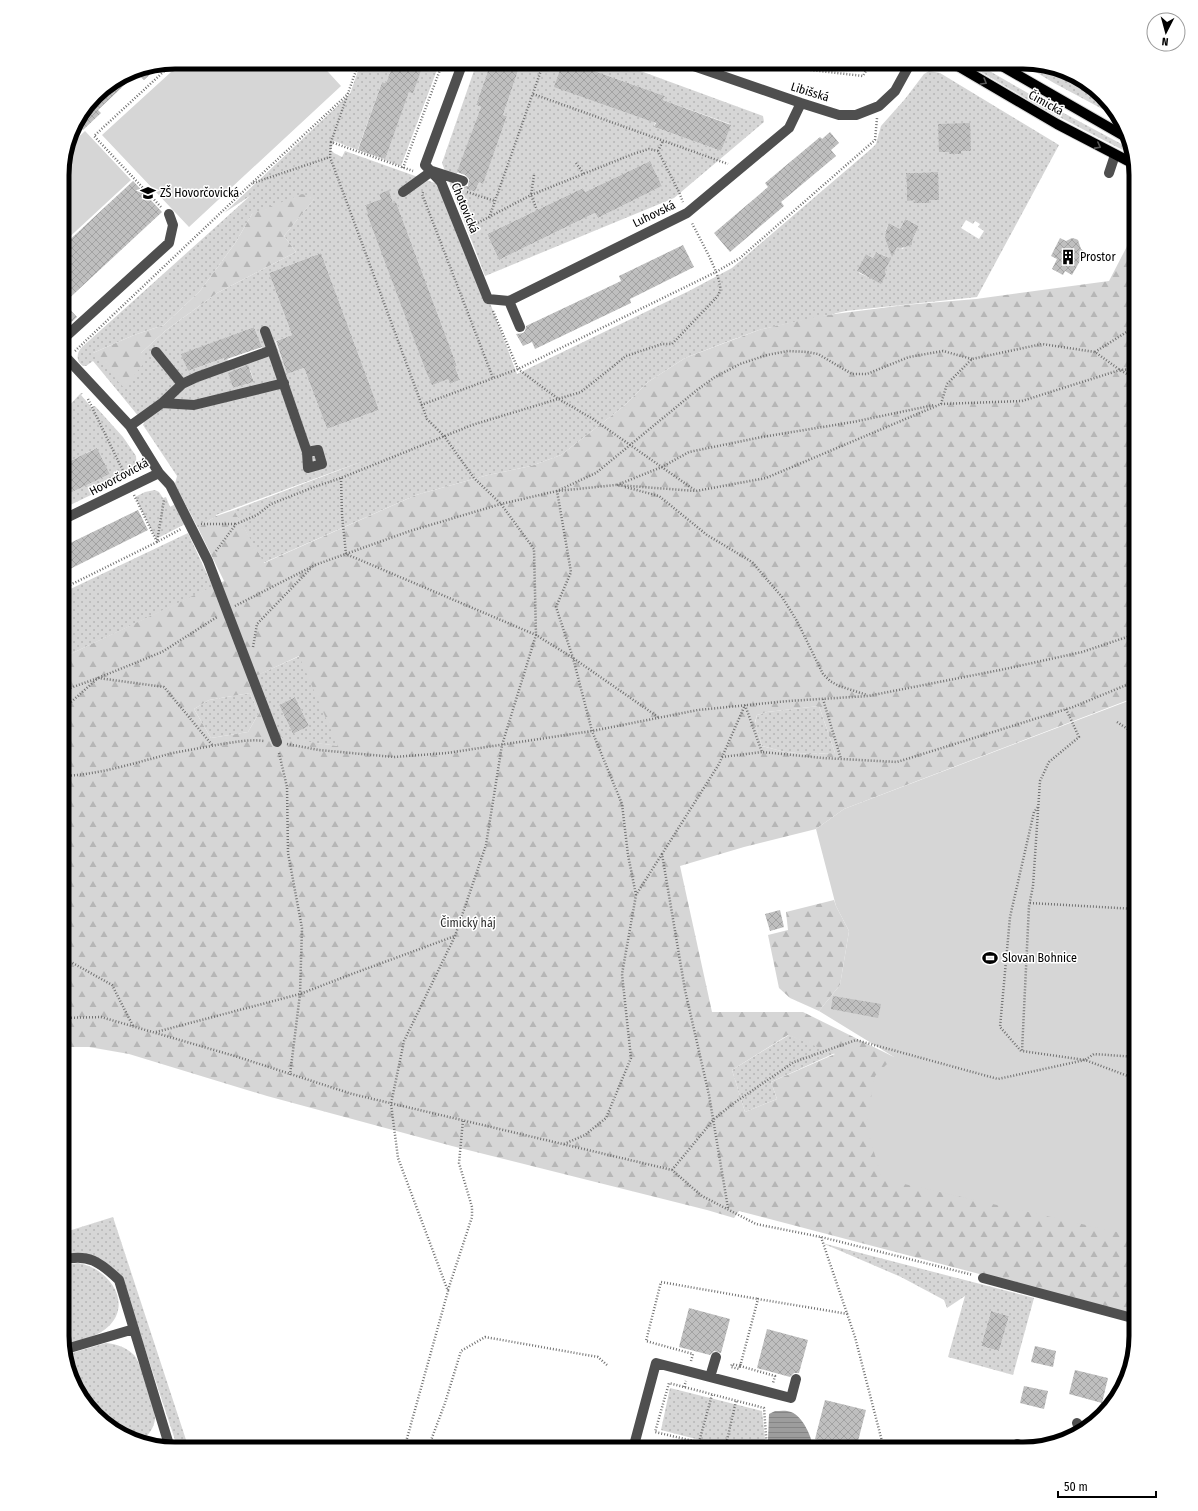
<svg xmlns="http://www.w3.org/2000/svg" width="1198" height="1511" viewBox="0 0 1198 1511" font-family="'Fira Sans Condensed',sans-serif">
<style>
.green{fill:url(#green-dots);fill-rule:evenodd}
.forest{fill:url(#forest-firs);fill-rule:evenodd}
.pitch{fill:#d6d6d6}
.water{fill:url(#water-rules)}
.building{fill:url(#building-cross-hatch)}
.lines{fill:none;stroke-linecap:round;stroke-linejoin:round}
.major-casing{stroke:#dbdbdb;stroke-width:12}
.path{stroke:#717171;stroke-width:2.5;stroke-dasharray:1 2;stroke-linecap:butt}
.minor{stroke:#4f4f4f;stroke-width:10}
.major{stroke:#000;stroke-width:10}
.path-bridge{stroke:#717171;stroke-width:2.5;stroke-dasharray:1 2;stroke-linecap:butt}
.oneway{stroke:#595959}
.labels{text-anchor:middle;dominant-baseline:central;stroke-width:3;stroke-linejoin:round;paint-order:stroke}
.street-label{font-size:12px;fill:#000;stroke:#fff}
.poi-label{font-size:12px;fill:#000;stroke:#fff;text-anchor:start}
.park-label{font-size:12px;fill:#2d2d2d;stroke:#fff}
.rim{fill:none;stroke:#000;stroke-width:5}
</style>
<defs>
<pattern id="green-dots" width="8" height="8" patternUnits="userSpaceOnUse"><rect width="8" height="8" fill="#d6d6d6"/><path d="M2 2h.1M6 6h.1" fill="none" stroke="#b6b6b6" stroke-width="1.8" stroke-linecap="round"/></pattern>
<pattern id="forest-firs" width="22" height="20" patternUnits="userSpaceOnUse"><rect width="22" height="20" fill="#d6d6d6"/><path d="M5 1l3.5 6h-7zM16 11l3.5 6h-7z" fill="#b6b6b6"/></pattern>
<pattern id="water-rules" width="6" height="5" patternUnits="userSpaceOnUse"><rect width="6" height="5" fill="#9d9d9d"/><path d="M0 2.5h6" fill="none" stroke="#858585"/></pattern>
<pattern id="building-cross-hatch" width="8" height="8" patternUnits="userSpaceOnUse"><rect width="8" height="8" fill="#bfbfbf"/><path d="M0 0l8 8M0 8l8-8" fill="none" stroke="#a2a2a2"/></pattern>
</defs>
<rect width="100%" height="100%" fill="#fff"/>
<path class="green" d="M361,62H394L386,83L382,82L358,149L384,159L409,92L424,62H440L401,166L334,141L331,150L334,153L342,157L345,151L446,187L517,374L689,291L732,268L871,149L876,144L881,126L905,99L924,74L929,71L940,73L1059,145L977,297L846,311L759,330L737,338L685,358L648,382L624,406L561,455L531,466L488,475L416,495L263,563L234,510L366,460L216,515V516L198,528L175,484L177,476L143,425L144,423L93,361L86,366H83C76,362 76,353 82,347L250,196L224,213L350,94ZM938,172V200H929V203H917V200H907L906,173ZM389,191L393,203L396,202L457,366L455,367L460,380L450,384L448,379L428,377L365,205L381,199L379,194ZM314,199L284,236L296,252L217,293L165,331L141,353H93L134,335L164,325L200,291L236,242L252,214ZM905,219L919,226L912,241L911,245L908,246L905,245L903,249L887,241V233L885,231L889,223L900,229ZM966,220L973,224L975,221L980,224L978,227L984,231L979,239L961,228ZM876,252L885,256L889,262L885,270L886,274L882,281L879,282L859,273L858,270L866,254L873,258ZM321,253L379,410L327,429L304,368L287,374L275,341L292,335L269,273ZM254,327L263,350L228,362L227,357L188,371L182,354ZM250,369L254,382L233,388L229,375Z
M477,62H491L476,105L481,107L457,174L465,177L462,187L475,192L479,182L483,183L507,116L503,115L521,62H563L655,123L654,127L721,151L730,124L663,100L665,96L569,62H616L763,116L764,122L674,198L485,276L442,163ZM650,161L662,186L598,218L595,213L499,260L487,234L583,188L585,192Z
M964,62H974L1045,103L1127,147L1129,153L1111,144L1042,108Z
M1019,62H1030L1079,77L1117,112L1119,118L1054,83Z
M81,393H83L81,395L92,408L93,406H95L123,437L136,456L137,471L130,476L62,509V497L110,474L97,448L86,453L87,455L76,458L62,465V413Z
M155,490L159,492L163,498L166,497L170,507L177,503L187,523L156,539L135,497L145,492Z
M188,533L213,587L62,658V593Z
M300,656L339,746L282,739L255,676ZM295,697L309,726L293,734L279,705Z
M250,693L259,713L248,732L211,738L194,709L209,700Z
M819,706L835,753L810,754L785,752L762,746L755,723L757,715L767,712Z
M789,1035L835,1053L771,1082L777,1099L745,1112L732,1070Z
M113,1217L189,1449H178L126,1291L84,1254L75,1253L62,1255V1233Z
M822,1243L1034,1298L1013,1375L948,1357L965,1296L947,1308L944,1300L901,1277ZM991,1311L1009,1316L999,1351L981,1346Z
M78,1263C106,1267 133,1300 110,1325C99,1337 80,1340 65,1345L62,1336V1266Z
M106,1343C117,1344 126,1347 134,1355C141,1363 156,1409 155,1419C154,1428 149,1434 143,1440L119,1434L81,1399L68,1354Z
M670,1388L762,1411L766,1449H735L661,1430Z"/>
<path class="forest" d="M302,194L315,198L284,236L296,252L217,293L165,331L141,353L145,362L124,388L93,353L134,335L164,325L200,291L236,242L252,214Z
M1136,229V697L844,809L816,829L744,847L680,866L712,1012H803L894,1057L1135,1236L1136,1234V1315L739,1211L734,1218L707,1210L452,1146L267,1096L129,1054L89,1047H62V658L224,581L198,528L216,516L234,510L264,563L416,495L488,475L531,466L561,455L624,406L648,382L685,358L759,330L819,316L905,305L976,299L1109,281ZM299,656L338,746L282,738L256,676ZM250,693L259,713L248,732L211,738L194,709L209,700ZM819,706L835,753L810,754L785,752L762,746L755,722L757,715L767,712ZM788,1035L835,1054L771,1082L777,1099L745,1112L732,1070Z
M834,900L836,906L849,931L840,985L819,1011L790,998L779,988L768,935L788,930L786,912Z"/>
<path class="pitch" d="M182,62H319L341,86L189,227L102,135Z
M85,131L131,180L62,244V167L67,148Z
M1136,698V1063H1129L1136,1074L1135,1236L882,1179L866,1125L875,1076L894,1057L819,1011L840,985L849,931L836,906L816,829L844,809Z"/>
<path class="water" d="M775,1411C780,1411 786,1410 791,1412C804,1417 811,1437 814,1449H770L768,1440L769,1414Z"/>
<path class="building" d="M394,62H424L413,93L409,92L385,159L358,150L382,82L386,83Z
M491,62H521L503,115L507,116L483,184L479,182L475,192L462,187L468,186L469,179L465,175L457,172L481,107L476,105Z
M563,62H569L665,96L663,100L731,125L721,151L654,127L656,123L554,87Z
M160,65L144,80L135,71L137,73L98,110L101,113L83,130L75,123L100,90L132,71Z
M970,123L971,151H961V154H949V152H939L938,124Z
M830,132L839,143L831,150L836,156L781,202L784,206L730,252L714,233L768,187L765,183L820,137L822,139Z
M650,161L662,186L598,218L595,213L499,260L487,234L583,188L585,192Z
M938,172L939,200H929V203H913L915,200L907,201L906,173Z
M133,181L162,212L64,303L77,317L62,331V247Z
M389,190L393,203L396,202L457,366L455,367L460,380L450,384L448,379L432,385L429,377H428L367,214H368L365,205L381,199L379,194Z
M905,219L919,226L912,241V245L901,248L897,247L892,257L885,238L886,232H885L889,223L900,229Z
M1060,238L1066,241L1072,238L1076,239L1078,240L1081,249L1085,252L1072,275L1065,271L1063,275L1052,269L1057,259L1051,256Z
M683,245L694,267L630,299L631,303L535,349L532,342L523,346L516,334L523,333L525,331L526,326L621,281L619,276Z
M876,252L891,259L885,270L886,274L881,284L857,271L866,254L873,258Z
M321,253L379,410L327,429L304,368L287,374L276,341L292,335L269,273Z
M254,327L262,347L224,360V358L188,371L181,354Z
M248,365L254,382L233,388L228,373Z
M97,448L110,474L62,497V465Z
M138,510L148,530L62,573V547Z
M295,697L309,726L293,734L279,705Z
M780,910L784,927L770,931L765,914Z
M833,996L881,1004L878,1018L831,1009Z
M689,1308L730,1319L721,1353L714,1351L710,1355L679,1347Z
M991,1311L1009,1316L999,1351L981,1346Z
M767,1329L808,1340L799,1373H794L790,1377L757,1368Z
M1035,1346L1056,1351L1053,1367L1031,1362Z
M1075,1370L1108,1378L1102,1403L1069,1394Z
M1024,1386L1048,1391L1044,1409L1020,1403Z
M825,1400L866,1410L857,1445L851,1442L847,1443L845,1447L815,1439Z"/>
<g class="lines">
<g class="major-casing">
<path id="major" d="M951,62L1057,124L1132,163
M995,62L1124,136"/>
</g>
<path class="path" d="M359,62L331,142L413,171
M742,62L863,76L871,62
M922,65C928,68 936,65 942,68
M533,94L728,164
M331,142L330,157L427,419L444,436L474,478L501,504L534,549L536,635L502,745L486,845L455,936L404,1041L391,1104L398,1158L448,1291L406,1442L409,1449
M658,151L663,141
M576,163L584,174
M403,168L443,62
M1129,174L1136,178
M534,175L531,195L537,210
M253,183L330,157
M423,192L422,194L493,378
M467,192L495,201
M161,207L94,136L174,62
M489,218L544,62
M470,227L531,195L633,154L649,149L658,151L679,192L683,202
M493,311L518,369L557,398L593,419L696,491
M75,351L251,184L349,93
M1095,352L1136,326
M88,399L126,477
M941,404L947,384L972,359L1042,344L1095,352L1120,370L1136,379
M421,405L518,369L716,272L740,258L875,140L877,118
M136,471L139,461
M341,478L342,515L346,554L536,635L573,658L658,717
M617,485L662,467L689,452L762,437L853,422L934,405
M625,487L659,496L707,535L752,562L782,597L797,621L823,674L830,681L839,686L867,695
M134,495L157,542L181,529
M201,524H236
M216,551L236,524L257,515L271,504L314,487L341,478L472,425L581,392L626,356L662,344H672L715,299C717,297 719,294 720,291C723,278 698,236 692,223
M62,589L157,542L164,500
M235,606L315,565L410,531L501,504L557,491L616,485L696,491L766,478L941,404L1022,401L1120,370L1136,369
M253,647L257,624L312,567
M62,691L98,678L162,652L217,617
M823,699L841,759
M745,705L762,752L823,758L897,762L1073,707L1136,681
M1066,709L1079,737L1049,762L1040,781L1033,886L1029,906L1022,1051L1085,1060L1094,1054L1136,1057
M62,710L98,678L164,687L213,746
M1117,722L1129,730L1136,728
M287,744L319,750L394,757L447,753L592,731L698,710L788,701L868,696L1005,669L1082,652L1136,634
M279,753L287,787L288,853L302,928L300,994L290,1075
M722,757L762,752
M62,776C100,775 137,762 173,753C189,750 206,747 222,744C236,742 250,739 264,741
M636,895L628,855L622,804L592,731L573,658L556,607L571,572L557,491L596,473L697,390L715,377L740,364L767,355L788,351L807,352L818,354L852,374H867L909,357L943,351L972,359
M1030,903L1136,909
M62,957L112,985L133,1026
M62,1018L101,1017L238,1057L352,1094L672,1170L702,1196L756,1224L821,1237L973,1275
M156,1032L300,994L352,974L455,936
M1021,1051L1000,1027L1010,917L1034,812L1038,807
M564,1144L585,1135L606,1118L631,1058L622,974L636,895L662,854
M672,1170L714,1119L734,1103L794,1062L856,1040L998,1079L1085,1060L1136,1079
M728,1208L709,1095L685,990L662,854L719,764L745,705
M821,1237L855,1337L884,1449
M448,1290L472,1217V1207L459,1163L463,1120
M691,1361L693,1354L646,1341L661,1282L758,1299
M741,1363L758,1299L848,1314
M740,1366L775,1376L773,1383
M684,1387L686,1381
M699,1442L712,1395
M706,1444L655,1432L669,1383L764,1408L767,1449
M426,1449L430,1443L445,1403L461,1351L485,1337L598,1357L607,1365
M705,1449L706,1444L724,1449
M725,1449L736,1401
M827,1449L829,1444L833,1449"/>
<path class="minor" d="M463,62L425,165L441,182L488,299L509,301L687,213L789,128L801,103
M682,62L801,103L839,115H856L879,106L895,91L911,62
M1109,173L1115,155
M403,192L432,171L463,181
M509,301L520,327
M62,340L169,243L173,225L169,214
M272,350L307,452L308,468L322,464L318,450L307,452
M156,352L182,384
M62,353L130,426L159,473L170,485L208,561L277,742
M162,403L194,405L284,383
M130,426L162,403L182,384L197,377L272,350L265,331
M62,520L159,473
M62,1260C88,1253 100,1262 119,1280L170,1448
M983,1278L1136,1319
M66,1349L134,1329
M710,1377L716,1357
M1077,1423L1082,1431
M1017,1444L1027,1448
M633,1449L656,1363L791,1398L796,1379
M851,1449V1448"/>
<use href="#major" class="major"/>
<path class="path-bridge" d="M740,1366L732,1364L731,1367L739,1369L741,1363"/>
</g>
<defs><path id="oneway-chevron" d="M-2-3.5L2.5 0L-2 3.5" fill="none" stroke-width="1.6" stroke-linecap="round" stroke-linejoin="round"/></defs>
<g class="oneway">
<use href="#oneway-chevron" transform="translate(984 82) rotate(31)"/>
<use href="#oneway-chevron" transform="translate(1098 146) rotate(28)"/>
</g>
<defs>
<g id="school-bare" transform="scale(1.2)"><path d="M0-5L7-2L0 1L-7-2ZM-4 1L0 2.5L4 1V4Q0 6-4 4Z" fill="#000" stroke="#fff" stroke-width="2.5" paint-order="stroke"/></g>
<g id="building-bare" transform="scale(1.2)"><path d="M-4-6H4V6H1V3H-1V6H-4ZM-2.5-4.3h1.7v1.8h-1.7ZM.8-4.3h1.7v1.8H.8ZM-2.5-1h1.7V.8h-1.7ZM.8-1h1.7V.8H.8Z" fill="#000" stroke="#fff" stroke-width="2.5" paint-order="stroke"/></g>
<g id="stadium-bare" transform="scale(1.2)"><path d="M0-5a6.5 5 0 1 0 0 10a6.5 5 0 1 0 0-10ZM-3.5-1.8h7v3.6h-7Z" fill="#000" stroke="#fff" stroke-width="2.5" paint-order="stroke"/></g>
</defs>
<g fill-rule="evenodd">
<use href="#school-bare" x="148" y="193"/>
<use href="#building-bare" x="1068" y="257"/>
<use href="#stadium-bare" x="990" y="958"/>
</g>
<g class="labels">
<g class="street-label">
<text transform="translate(810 92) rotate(17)">Libišská</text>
<text transform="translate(1046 103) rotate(29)">Čimická</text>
<text transform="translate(465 208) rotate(68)">Chotovická</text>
<text transform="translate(654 214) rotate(-26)">Luhovská</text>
<text transform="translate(119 477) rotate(-28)">Hovorčovická</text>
</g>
<g class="poi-label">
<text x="160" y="193">ZŠ Hovorčovická</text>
<text x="1080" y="257">Prostor</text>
<text x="1002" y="958">Slovan Bohnice</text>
</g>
<g class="park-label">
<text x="468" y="923">Čimický háj</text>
</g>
</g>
<path d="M0 0H1198V1511H0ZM175 69H1023A106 106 0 0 1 1129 175V1336A106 106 0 0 1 1023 1442H175A106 106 0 0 1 69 1336V175A106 106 0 0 1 175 69Z" fill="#fff" fill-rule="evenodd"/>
<path class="rim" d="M175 69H1023A106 106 0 0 1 1129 175V1336A106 106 0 0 1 1023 1442H175A106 106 0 0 1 69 1336V175A106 106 0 0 1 175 69Z"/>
<g transform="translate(1166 32) rotate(186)"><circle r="19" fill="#ffffff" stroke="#999999"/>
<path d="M0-3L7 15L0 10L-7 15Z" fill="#000000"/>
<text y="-6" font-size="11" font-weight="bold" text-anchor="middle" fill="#000000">N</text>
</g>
<path d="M1058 1491v6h98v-6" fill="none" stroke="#000000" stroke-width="2"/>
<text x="1064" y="1491" font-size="12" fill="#000000" stroke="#ffffff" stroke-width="3" paint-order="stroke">50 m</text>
</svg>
